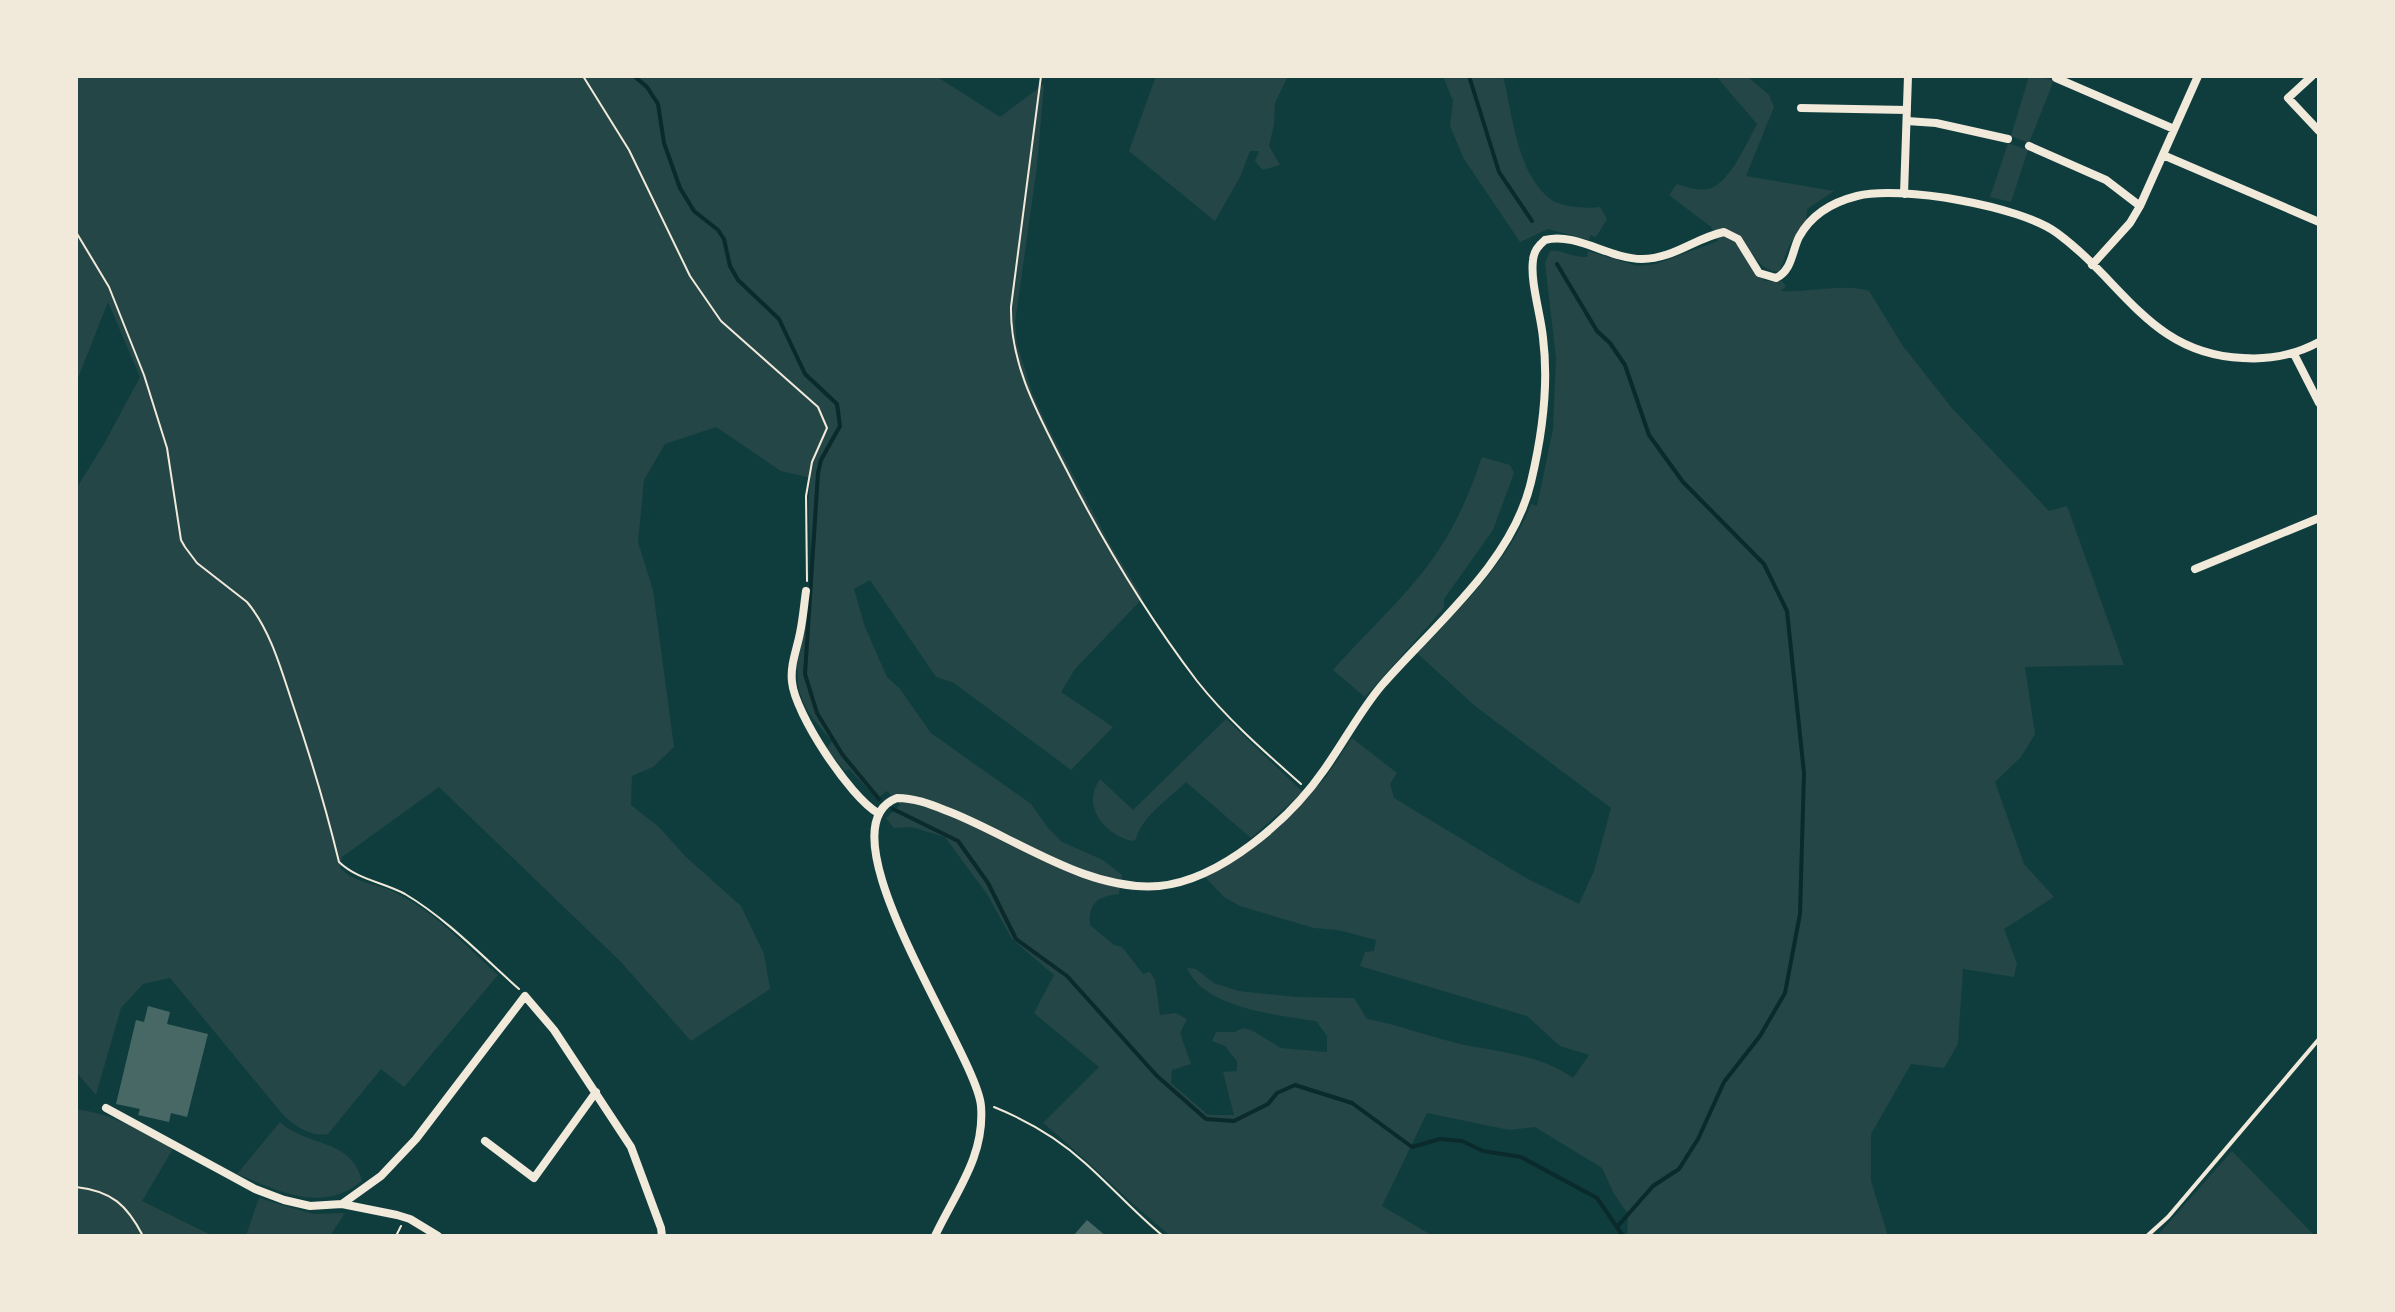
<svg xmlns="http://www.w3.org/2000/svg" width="2395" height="1312" viewBox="0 0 2395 1312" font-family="Literata,serif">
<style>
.green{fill:#244646}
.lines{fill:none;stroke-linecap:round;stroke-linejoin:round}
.stream{stroke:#0a2a2b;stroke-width:4}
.building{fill:#486865}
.path{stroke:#f1e9da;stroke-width:2}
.service{stroke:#f1e9da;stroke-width:4}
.minor{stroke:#f1e9da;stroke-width:8}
</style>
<rect width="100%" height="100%" fill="#0f3d3e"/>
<path class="green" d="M76,76H936L1000,117L1044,84L1037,166L1015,323L1017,344L1033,395L1049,429L1111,546L1143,598L1075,669L1061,692L1113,727L1071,770L954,683L936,677L870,580L854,589L865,627L887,677L900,689L931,733L1031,804L1048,828L1062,842L1103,860L1122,875L1119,894C1098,896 1088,903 1090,925L1114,945L1122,947L1143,974L1150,972L1155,980L1160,1015L1176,1013L1187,1019L1180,1033L1191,1064L1172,1070L1171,1083L1208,1115H1234L1223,1072L1237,1071V1061L1225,1046L1212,1041L1216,1032H1235L1243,1028L1253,1031L1281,1048L1327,1052V1036L1316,1021C1276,1015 1204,1008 1187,968L1196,969L1214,983L1238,991L1297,997L1354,998L1367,1019C1400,1025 1432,1038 1465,1045C1502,1052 1542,1056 1573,1078L1589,1055L1560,1046L1527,1016L1360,966L1365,952L1374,951L1376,940L1338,930L1314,928L1240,906L1224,897L1205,877L1266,839L1326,777L1352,738L1397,773L1390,784L1394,798L1526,878L1579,904L1594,871L1611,808L1475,706L1417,653C1459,609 1509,562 1531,504L1537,506L1553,429L1556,358L1545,263L1550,251C1562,249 1573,258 1587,257L1588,251L1637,266L1656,264L1718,241L1711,227L1669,195L1677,184C1687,187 1698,191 1708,189C1729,185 1747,142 1757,124L1716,76H1747L1769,95L1774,107L1746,176L1834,191L1807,209L1806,221L1789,246L1779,272C1765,271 1759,263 1751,252L1745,258L1765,281H1782L1786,286L1781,291C1809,293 1845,283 1869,291L1903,346L1951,407L2049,511L2067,506L2124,665L2025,667L2035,734L2021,757L1995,782L2024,864L2054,897L2004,929L2017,963L2014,977L1963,969L1958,1044L1944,1068L1911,1064L1871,1134V1181L1888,1236H1627L1628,1214L1613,1192L1602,1168L1535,1127L1509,1130L1427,1113L1382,1206L1433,1236H1171C1126,1200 1087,1159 1043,1123L1099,1067L1034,1013L1054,975L1012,939L987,894L945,837L911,827L894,828L886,818L900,805L887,791L877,799L849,769L845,771L827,749L832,741C818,725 800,706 798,683C794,646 807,608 810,571C813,540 805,509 811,478L781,471L716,427L665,444L644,480L638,542L653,590L674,747L653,767L632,776L631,805L660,828L685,856L741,906L764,954L770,989L691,1041L621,962L439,787L342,857L340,867C351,882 373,883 390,890C432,909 465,945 498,975L404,1087L381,1069L328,1134C310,1137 298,1127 285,1117L170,978L143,984L121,1008L96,1095L76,1072V489L104,444L140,377L108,302L76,383Z
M1156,76H1288L1275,103L1274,125L1269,146L1280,165L1263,170L1255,161L1259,151H1250L1240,177L1215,221L1129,151Z
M1443,76H1503C1513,116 1516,171 1550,199C1561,207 1587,209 1600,207L1607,219L1596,237L1590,235L1589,240L1548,229L1520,242L1464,159L1450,126L1453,101Z
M2029,76L2054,80L2029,143L2011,136Z
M2008,143L2028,150L2011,202L1990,197Z
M1482,457L1510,465L1514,473L1493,530L1444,599V608L1365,697L1333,670C1368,630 1416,588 1443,543C1460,516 1472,487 1482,457Z
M1226,719L1303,792L1251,838L1186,782C1170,798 1142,816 1136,839L1132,841C1104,834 1081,806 1100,779L1133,810Z
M76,1109C112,1114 142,1130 173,1149L142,1201L213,1236H76Z
M280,1122C308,1148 351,1137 362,1181C321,1214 280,1191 237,1174Z
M2232,1151L2315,1236H2157Z
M259,1198L313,1214L345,1213L330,1236H246Z"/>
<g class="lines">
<path class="stream" d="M634,76L647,87L658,104L664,143L680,188L694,211L718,230L724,239L730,266L738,280L779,319L805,374L837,404L840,426L821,460L818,473L805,674L817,713L842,754L879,799
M1469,76L1499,172L1532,221
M1557,264L1597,331L1610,343L1625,365L1649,435L1683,482L1764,564L1787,611L1804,773L1800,914L1785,993L1760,1036L1724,1082L1698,1139L1679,1169L1653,1186L1617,1227
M893,809L958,841L988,883L1016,939L1067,976L1157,1076L1206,1119L1234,1121L1268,1104L1277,1093L1295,1085L1352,1103L1412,1147L1440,1139L1462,1141L1483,1151L1521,1157L1597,1198L1623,1236"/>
</g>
<path class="building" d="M148,1006L170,1012L167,1024L208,1034L187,1117L171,1113L169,1122L138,1115L140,1109L116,1104L136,1020L144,1022Z
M1087,1220L1106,1236H1073Z"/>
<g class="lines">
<path class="path" d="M583,76L629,150L690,276L721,321L818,407L827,428L812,462L806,496L807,581
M1041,76L1011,307C1010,366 1039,416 1065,467C1103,542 1146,614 1197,681C1227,719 1265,752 1301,784
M76,232L109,287L144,375L167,448L181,540L185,547L197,563L247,602C270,629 281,669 292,702C310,755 326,808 339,862C358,880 383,882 405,894C447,919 483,957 519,989
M994,1107C1026,1120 1059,1139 1085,1163C1112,1187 1135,1213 1163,1236
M76,1187C112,1191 127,1205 143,1236
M396,1236L401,1226"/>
<path class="service" d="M2147,1236L2168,1217L2319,1039"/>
<path class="minor" d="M2312,76L2288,98L2319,131
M2056,78L2174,129
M1801,108L1907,110
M1907,121L1936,123L2008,139
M2029,146L2106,180L2140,206
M2163,155L2319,222
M1904,194L1908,76
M2092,265L2130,223L2140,206L2198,76
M2294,354L2319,403
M2195,569L2319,518
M806,591C804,605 803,619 800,633C797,649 790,665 792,682C795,714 850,797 878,813
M106,1108L255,1189L284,1200L310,1206L342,1204L397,1215L410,1219L438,1236
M485,1141L534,1178L596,1092
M342,1204L381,1176L416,1139L525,996L554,1030L631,1147L661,1228L662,1236
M935,1236C955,1193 985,1157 981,1106C977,1054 816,828 897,798C916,798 932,805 950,812C1014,837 1087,892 1159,886C1221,880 1290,819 1324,770C1344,742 1360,711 1382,685C1435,624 1512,563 1531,482C1542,436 1549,385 1543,338C1541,315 1530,282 1533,260C1534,251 1538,246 1545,240C1577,232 1609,259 1642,259C1673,259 1695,238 1724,232L1738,239L1759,273L1776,278C1792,271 1792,251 1799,237C1811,215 1833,202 1857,196C1900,185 2021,206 2057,233C2124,282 2150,354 2243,358C2271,360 2295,355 2319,342"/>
</g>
<rect width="2395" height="1312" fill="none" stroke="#f1e9da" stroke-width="156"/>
</svg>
